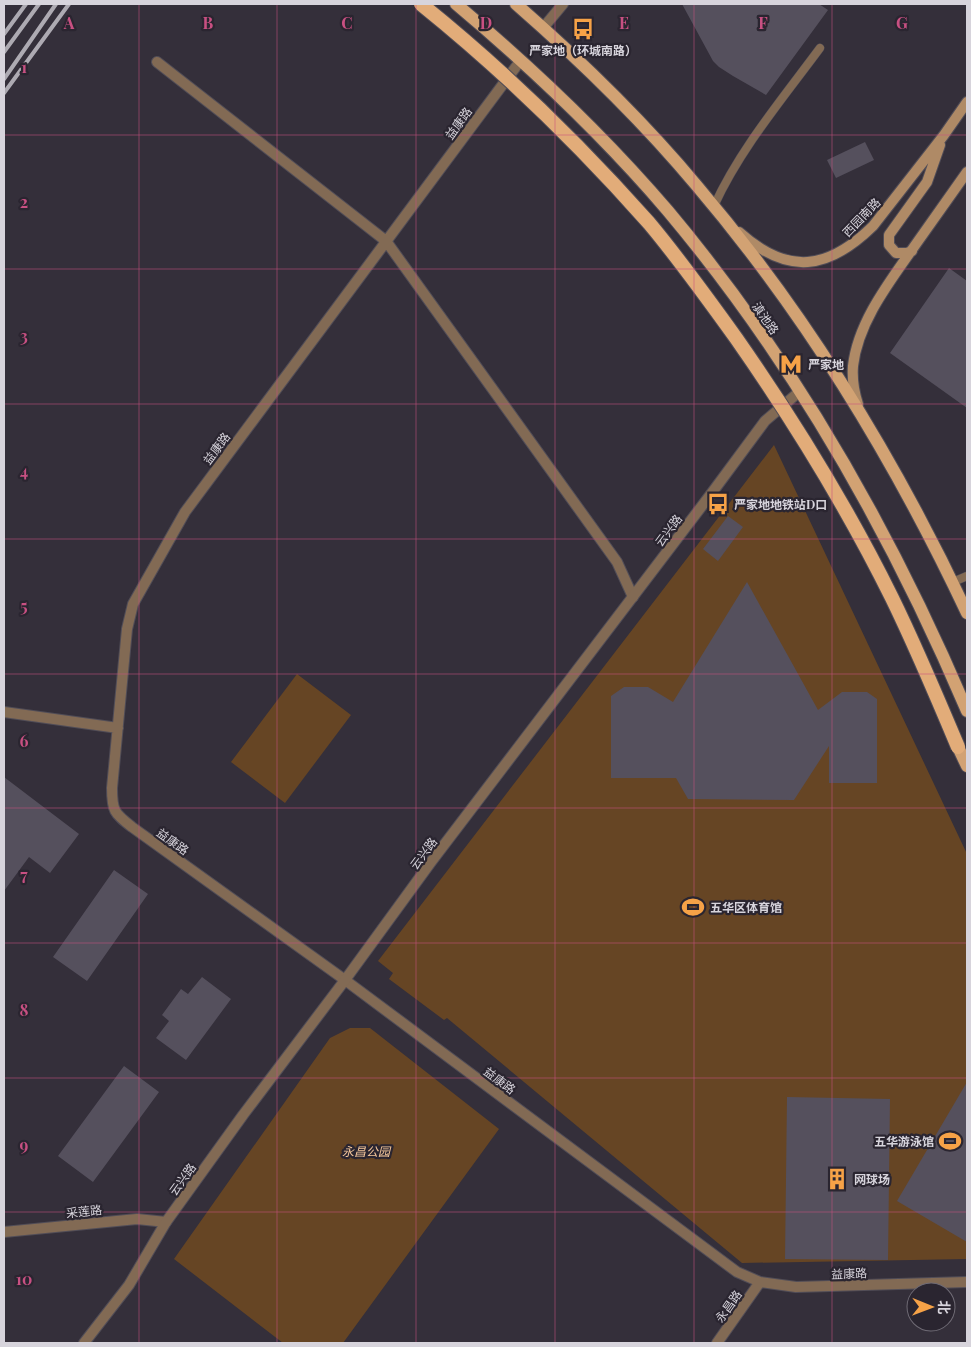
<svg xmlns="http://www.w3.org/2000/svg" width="971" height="1347" viewBox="0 0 971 1347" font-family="'Playfair Display','Noto Sans SC',serif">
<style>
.green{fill:#664524}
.building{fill:#55505d}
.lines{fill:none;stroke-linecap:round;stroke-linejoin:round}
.service-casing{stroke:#514d57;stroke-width:9}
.minor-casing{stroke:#514d57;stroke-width:12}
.tertiary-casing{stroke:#514d57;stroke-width:12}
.secondary-casing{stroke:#514d57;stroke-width:12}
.primary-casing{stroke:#514d57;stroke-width:14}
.service{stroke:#826a54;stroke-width:8}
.minor{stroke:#826a54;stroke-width:10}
.tertiary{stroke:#826a54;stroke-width:10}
.secondary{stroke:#af8a66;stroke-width:10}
.primary{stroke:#d2a273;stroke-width:12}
.rail{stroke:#adaab2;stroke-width:4}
.trunk-bridge-casing{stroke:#514d57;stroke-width:16;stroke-linecap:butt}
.trunk-bridge{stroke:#e2ac79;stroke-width:14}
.grid{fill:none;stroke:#c85082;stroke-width:1;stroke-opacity:0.55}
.labels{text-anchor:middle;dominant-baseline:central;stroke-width:4.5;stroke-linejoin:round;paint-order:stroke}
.poi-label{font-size:12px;font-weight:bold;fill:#d7d4dc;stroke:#2a2530;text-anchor:start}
.street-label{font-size:12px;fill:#d7d4dc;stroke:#2a2530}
.park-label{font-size:12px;font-style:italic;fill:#f5c79b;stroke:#2a2530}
.grid-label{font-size:16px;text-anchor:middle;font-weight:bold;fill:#c85082;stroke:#2a2530;stroke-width:4.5;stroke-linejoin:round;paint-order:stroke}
</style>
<rect width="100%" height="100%" fill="#342f3a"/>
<path class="green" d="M774,445L967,854V1259L742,1263L447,1018L444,1020L389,979L393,973L378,961Z
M297,674L351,715L285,803L231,762Z
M350,1028H370L499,1129L343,1343H283L174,1259L330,1038Z"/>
<path class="building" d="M682,4H819L828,10L766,95L733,76L719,67L713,61Z
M865,142L874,160L836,178L827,160Z
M949,268L967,281V408L890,353Z
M728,516L743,527L718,561L703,549Z
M747,582L818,710L842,692H867L877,699V783H829V746L794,800L688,799L676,778H611V696L624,687H648L673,702Z
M4,777L79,834L50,873L29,857L4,891Z
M114,870L148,894L87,981L53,957Z
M202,977L231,999L186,1060L156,1038L169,1021L162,1015L181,989L188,994Z
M124,1066L159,1092L93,1182L58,1156Z
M967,1082V1242L897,1201Z
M787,1097L890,1099L888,1260L785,1259Z"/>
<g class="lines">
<g class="service-casing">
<path id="service" d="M714,206C740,149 783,98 820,48
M953,582L967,576"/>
</g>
<g class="minor-casing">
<path id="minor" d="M543,28L563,4
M521,60L185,512L133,604L127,629L112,788C112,811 114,813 132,827L345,980L737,1272L760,1282L796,1287L967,1282
M157,62L386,241L617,562L633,597
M4,712L118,728
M4,1232L137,1219L166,1222
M717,1343L760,1282"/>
</g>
<g class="tertiary-casing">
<path id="tertiary" d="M84,1343L129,1285L166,1222L243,1115L345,980L431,862L711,494L765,421L799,392"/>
</g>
<g class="secondary-casing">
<path id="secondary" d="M739,232C788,276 828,270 873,226L944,135L967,102
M912,251L907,253H896L889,245V235L927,182L940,145
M858,404C854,392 852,379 853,366C858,321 891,280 916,244C933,220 950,196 967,172"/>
</g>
<g class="primary-casing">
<path id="primary" d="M456,4C531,67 604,136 668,211C793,360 891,532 967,711
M516,4C580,60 642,120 697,186C806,314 896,462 967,613
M958,747L967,766"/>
</g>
<use href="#service" class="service"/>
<use href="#minor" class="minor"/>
<use href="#tertiary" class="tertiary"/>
<use href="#secondary" class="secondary"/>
<use href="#primary" class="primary"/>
<path class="rail" d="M4,34L26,4
M4,52L39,4
M4,79L56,4
M4,93L69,4"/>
<g class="trunk-bridge-casing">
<path id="trunk-bridge" d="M421,4C503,70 579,144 649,223C680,260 708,299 736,338C794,421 847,507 892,598C916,647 937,697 958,747"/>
</g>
<use href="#trunk-bridge" class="trunk-bridge"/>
</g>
<path class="grid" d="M139,4V1343M277,4V1343M416,4V1343M555,4V1343M694,4V1343M832,4V1343M4,135H967M4,269H967M4,404H967M4,539H967M4,674H967M4,808H967M4,943H967M4,1078H967M4,1212H967"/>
<defs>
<g id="bus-bare" transform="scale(1.725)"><path d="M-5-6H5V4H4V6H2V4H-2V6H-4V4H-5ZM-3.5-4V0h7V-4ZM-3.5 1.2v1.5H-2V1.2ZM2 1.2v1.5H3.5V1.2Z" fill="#f6a247" stroke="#2a2530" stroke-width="2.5" paint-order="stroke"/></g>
<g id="metro-bare" transform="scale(1.725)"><path d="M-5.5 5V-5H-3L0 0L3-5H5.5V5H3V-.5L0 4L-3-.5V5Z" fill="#f6a247" stroke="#2a2530" stroke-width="2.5" paint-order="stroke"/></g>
<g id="stadium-bare" transform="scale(1.725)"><path d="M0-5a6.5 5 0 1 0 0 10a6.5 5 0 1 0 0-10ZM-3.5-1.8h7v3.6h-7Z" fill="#f6a247" stroke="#2a2530" stroke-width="2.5" paint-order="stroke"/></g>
<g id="building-bare" transform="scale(1.725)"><path d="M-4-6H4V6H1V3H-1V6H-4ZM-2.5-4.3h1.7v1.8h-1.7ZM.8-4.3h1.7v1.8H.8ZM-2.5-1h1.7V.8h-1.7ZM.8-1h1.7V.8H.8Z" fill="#f6a247" stroke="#2a2530" stroke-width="2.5" paint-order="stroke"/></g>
</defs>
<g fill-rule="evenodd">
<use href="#bus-bare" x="583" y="29"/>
<use href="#metro-bare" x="791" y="364"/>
<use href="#bus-bare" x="718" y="504"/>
<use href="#stadium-bare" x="693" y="907"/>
<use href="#stadium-bare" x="950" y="1141"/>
<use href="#building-bare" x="837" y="1179"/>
</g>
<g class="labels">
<g class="poi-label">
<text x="583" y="50" text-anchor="middle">严家地（环城南路）</text>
<text x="808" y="364">严家地</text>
<text x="734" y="504">严家地地铁站D口</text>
<text x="710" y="907">五华区体育馆</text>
<text x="934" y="1141" text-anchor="end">五华游泳馆</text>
<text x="854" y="1179">网球场</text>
</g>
<g class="street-label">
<text transform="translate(458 123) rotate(-54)">益康路</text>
<text transform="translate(861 217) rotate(-46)">西园南路</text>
<text transform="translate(766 318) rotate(55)">滇池路</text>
<text transform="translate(216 448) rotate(-53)">益康路</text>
<text transform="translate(668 530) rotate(-53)">云兴路</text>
<text transform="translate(173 841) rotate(36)">益康路</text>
<text transform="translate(423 853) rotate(-53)">云兴路</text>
<text transform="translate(500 1080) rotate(37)">益康路</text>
<text transform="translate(182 1179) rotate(-54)">云兴路</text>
<text transform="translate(84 1211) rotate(-6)">采莲路</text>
<text transform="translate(849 1273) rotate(-2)">益康路</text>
<text transform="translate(728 1306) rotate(-55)">永昌路</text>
</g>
<g class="park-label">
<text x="366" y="1151">永昌公园</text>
</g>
</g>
<g class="grid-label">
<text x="69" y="29">A</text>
<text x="208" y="29">B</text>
<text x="347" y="29">C</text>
<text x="486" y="29">D</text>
<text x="624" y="29">E</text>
<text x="763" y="29">F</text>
<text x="902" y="29">G</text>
<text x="24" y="73">1</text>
<text x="24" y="208">2</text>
<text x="24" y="342">3</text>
<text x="24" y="477">4</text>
<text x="24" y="612">5</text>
<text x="24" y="747">6</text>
<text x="24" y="881">7</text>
<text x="24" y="1016">8</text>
<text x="24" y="1151">9</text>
<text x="24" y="1285">10</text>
</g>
<rect width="971" height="1347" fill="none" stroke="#d7d4dc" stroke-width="10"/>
<g transform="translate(931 1307) rotate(91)"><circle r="24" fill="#2a2530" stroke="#6f6b75"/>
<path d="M0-4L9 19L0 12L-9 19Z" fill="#f6a247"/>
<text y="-8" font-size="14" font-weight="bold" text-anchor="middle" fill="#d7d4dc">北</text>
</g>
</svg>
